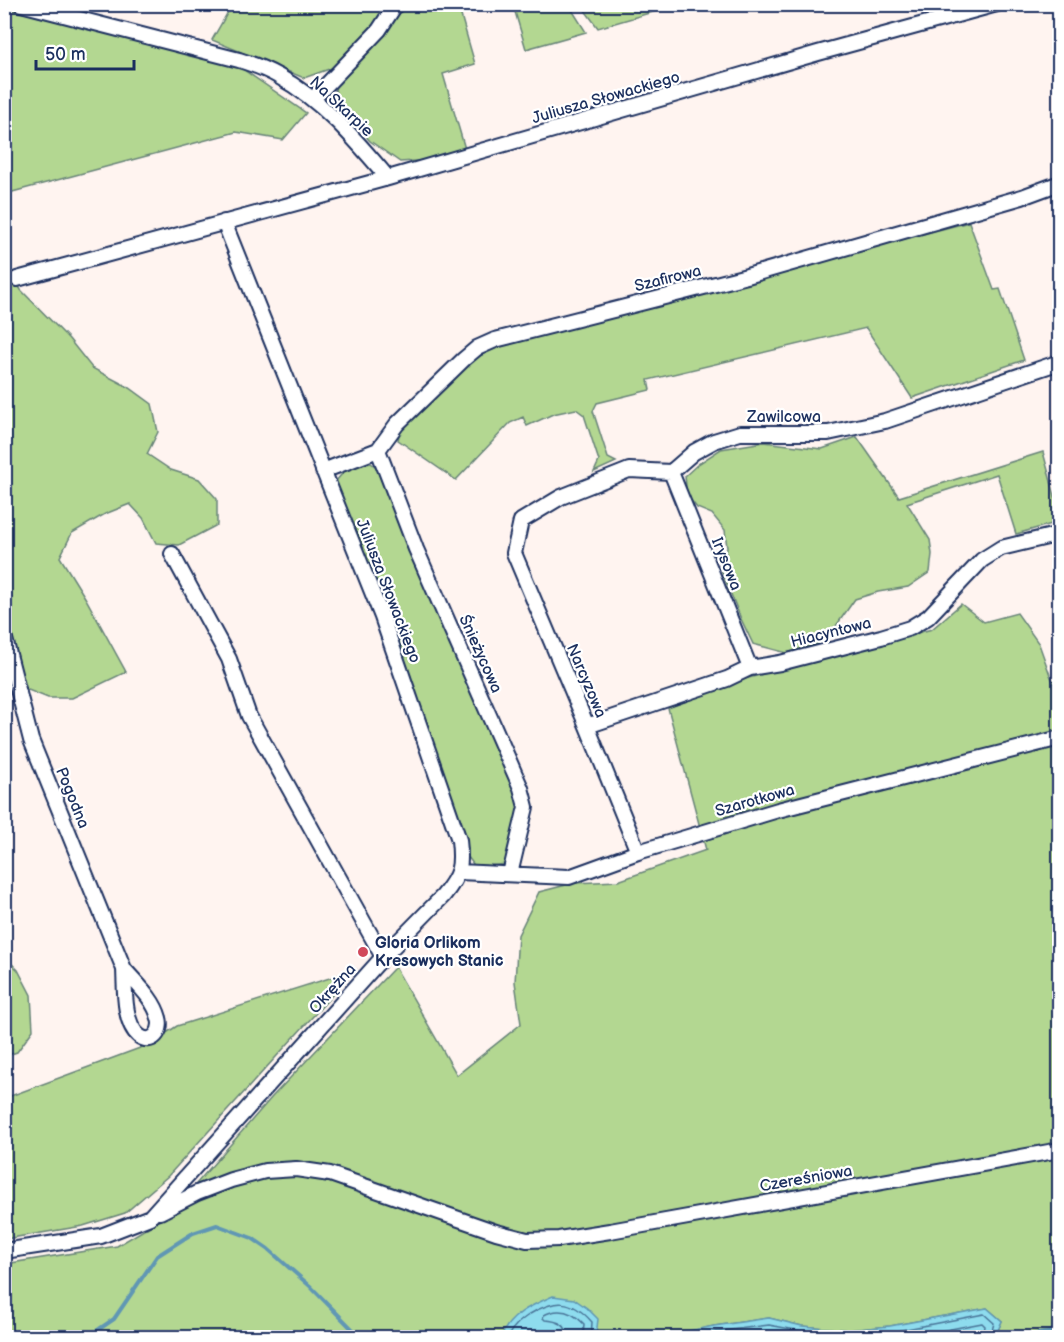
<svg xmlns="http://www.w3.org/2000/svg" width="1064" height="1342" viewBox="0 0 1064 1342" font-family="'Balsamiq Sans',sans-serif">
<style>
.green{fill:#b3d791;stroke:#678378;stroke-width:1.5}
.water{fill:#8edcee;stroke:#6097b4;stroke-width:1.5}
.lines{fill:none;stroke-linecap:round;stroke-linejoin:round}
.shore{stroke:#497498;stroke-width:1.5}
.stream{stroke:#6097b4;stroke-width:4}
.minor-casing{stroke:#1b2f5e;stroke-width:18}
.minor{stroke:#fff;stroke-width:14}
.poi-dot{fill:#d1495b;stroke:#fff;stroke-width:2}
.labels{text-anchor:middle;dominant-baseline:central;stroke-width:4.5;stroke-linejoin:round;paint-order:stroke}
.street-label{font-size:16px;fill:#1b2f5e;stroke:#fff}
.poi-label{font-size:16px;font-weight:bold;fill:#1b2f5e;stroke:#fff;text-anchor:start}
</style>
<rect width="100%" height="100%" fill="#fff4f0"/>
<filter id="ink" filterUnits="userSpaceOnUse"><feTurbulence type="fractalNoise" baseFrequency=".0167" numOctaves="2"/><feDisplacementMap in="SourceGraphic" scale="12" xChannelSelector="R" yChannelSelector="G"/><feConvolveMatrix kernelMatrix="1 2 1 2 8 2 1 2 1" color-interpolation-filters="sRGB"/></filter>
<g filter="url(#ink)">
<path class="green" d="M232,5H391L367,37L332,68L304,78L212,40Z
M404,5H458L475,64L443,74L465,149L430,160L400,162L370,141L337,104L335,87L345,68L400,7Z
M513,5H569L586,32L526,49Z
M581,5H677L598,28Z
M5,8L241,68L306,113L283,140L236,132L5,194Z
M969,222L994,290L1000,289L1024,360L912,398L866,328L648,380L650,390L597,403L593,411L608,458L616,462L594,472L599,461L584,415L576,409L553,414L527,426L523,417L510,423L456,480L398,440L400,430C430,399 458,367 496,346Z
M4,261L21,290L69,339L92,368L130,388L152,404L158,432L147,454L171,470L199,479L217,499V525L179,545L156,543L143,518L130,504L105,514L72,533L60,557L86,599L126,672L72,698H48L8,682L5,676L4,366L6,362L4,357Z
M857,437L899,497L1043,452L1059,511V522L1016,534L997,474L907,503L930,540L932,554L930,572L908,587L878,592L855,599L836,626L817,644L787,653L753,644L741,619L722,572L727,548L725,530L712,514L697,508L687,495L685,476L698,464L721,449L764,442L822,449Z
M371,463L382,472L520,801L515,832L506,864L476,868L468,857L467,841L459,817L336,481L347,468Z
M961,604L984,622L1017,613L1039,644L1050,675L1060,694L1059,1337H995L1002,1321L987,1308L890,1326L849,1330L802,1326L769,1318L714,1326L658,1338L633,1337L609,1334L604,1338H5V1264L117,1246L159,1221L196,1184L272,1097L395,967L457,1075L521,1024L515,982L518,935L539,892L574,883L618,881L706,850L668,708L741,680L932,629Z
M5,957L18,970L31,995L33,1030L17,1052L5,1056Z
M355,970L168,1176L125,1213L83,1226L5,1239V1098L148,1045L177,1026Z"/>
<path class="water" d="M553,1296L574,1299L587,1308L598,1319L596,1336L595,1338L562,1337L551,1334L539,1333L528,1337H501C509,1315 532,1305 553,1296Z
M987,1308L1002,1321L995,1337H659L714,1326L769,1318L802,1326L849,1330L890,1326Z"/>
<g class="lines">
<path class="shore" d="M507,1338C512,1327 520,1321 530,1314C555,1299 571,1298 592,1322L591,1338
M568,1338C567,1323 557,1321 545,1320L543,1318L544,1315C559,1307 572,1311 584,1324L583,1338
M688,1338L715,1332L769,1325L801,1331L850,1336L891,1332L984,1314L994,1323L990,1338
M729,1338L768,1332L793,1338
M904,1338L982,1323L985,1326L983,1338"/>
<path class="stream" d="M86,1338L114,1319L157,1256L193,1233L217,1225L252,1238L268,1249L310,1286L361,1338
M1016,1338L1060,1330"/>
<g class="minor-casing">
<path id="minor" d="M21,4L239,60C252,64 266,69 278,76C322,100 356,140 388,178
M313,99L379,30L396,4
M17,279L388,178L818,53L997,4
M378,450L416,549L521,788L526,807L510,874
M323,471L378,450L397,424L464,359L477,348L495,340L747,276L1022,197L1060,183
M671,472L750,668
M172,554L229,659L249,716L383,957
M4,635L31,740L124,969C137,984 154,999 159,1018C163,1031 152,1046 139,1036C123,1023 125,987 124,969
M587,726L727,679L750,668L780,663L881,637L910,628L928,617L982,560L1001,548L1060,534
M638,852L587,726L514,553L521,521L561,497L629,470L671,472L694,452L714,441L740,433H828L885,421L1060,362
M459,872L569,877L638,852L778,810L1060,738
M160,1212L197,1193L231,1180L265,1171L296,1169L330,1174L496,1232L527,1240L559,1239L610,1231L1060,1150
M4,1251L101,1236L150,1217L383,957L443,896C460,875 462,867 459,840L382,617L224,222"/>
</g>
<use href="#minor" class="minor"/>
</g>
</g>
<circle class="poi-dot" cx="363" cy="952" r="6"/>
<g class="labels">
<g class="street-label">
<text transform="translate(606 98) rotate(-16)">Juliusza Słowackiego</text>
<text transform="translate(341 107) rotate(43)">Na Skarpie</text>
<text transform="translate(668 279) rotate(-14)">Szafirowa</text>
<text x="784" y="417">Zawilcowa</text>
<text transform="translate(726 564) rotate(68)">Irysowa</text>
<text transform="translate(388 591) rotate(69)">Juliusza Słowackiego</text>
<text transform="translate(831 633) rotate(-14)">Hiacyntowa</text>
<text transform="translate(480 654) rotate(66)">Śnieżycowa</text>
<text transform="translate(586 681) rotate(67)">Narcyzowa</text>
<text transform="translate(72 798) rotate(68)">Pogodna</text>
<text transform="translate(755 801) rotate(-16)">Szarotkowa</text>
<text transform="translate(333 989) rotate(-48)">Okrężna</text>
<text transform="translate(806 1179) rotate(-10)">Czereśniowa</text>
</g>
<g class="poi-label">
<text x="375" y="943">Gloria Orlikom<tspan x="375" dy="18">Kresowych Stanic</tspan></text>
</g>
</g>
<rect width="1064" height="1342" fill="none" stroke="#fff" stroke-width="24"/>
<rect x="12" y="12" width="1040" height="1318" fill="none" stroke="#1b2f5e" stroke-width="2" filter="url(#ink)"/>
<path d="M36 60v9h98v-9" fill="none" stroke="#1b2f5e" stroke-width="3"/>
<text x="45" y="60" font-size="18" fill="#1b2f5e" stroke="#ffffff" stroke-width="4.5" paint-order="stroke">50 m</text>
</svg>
